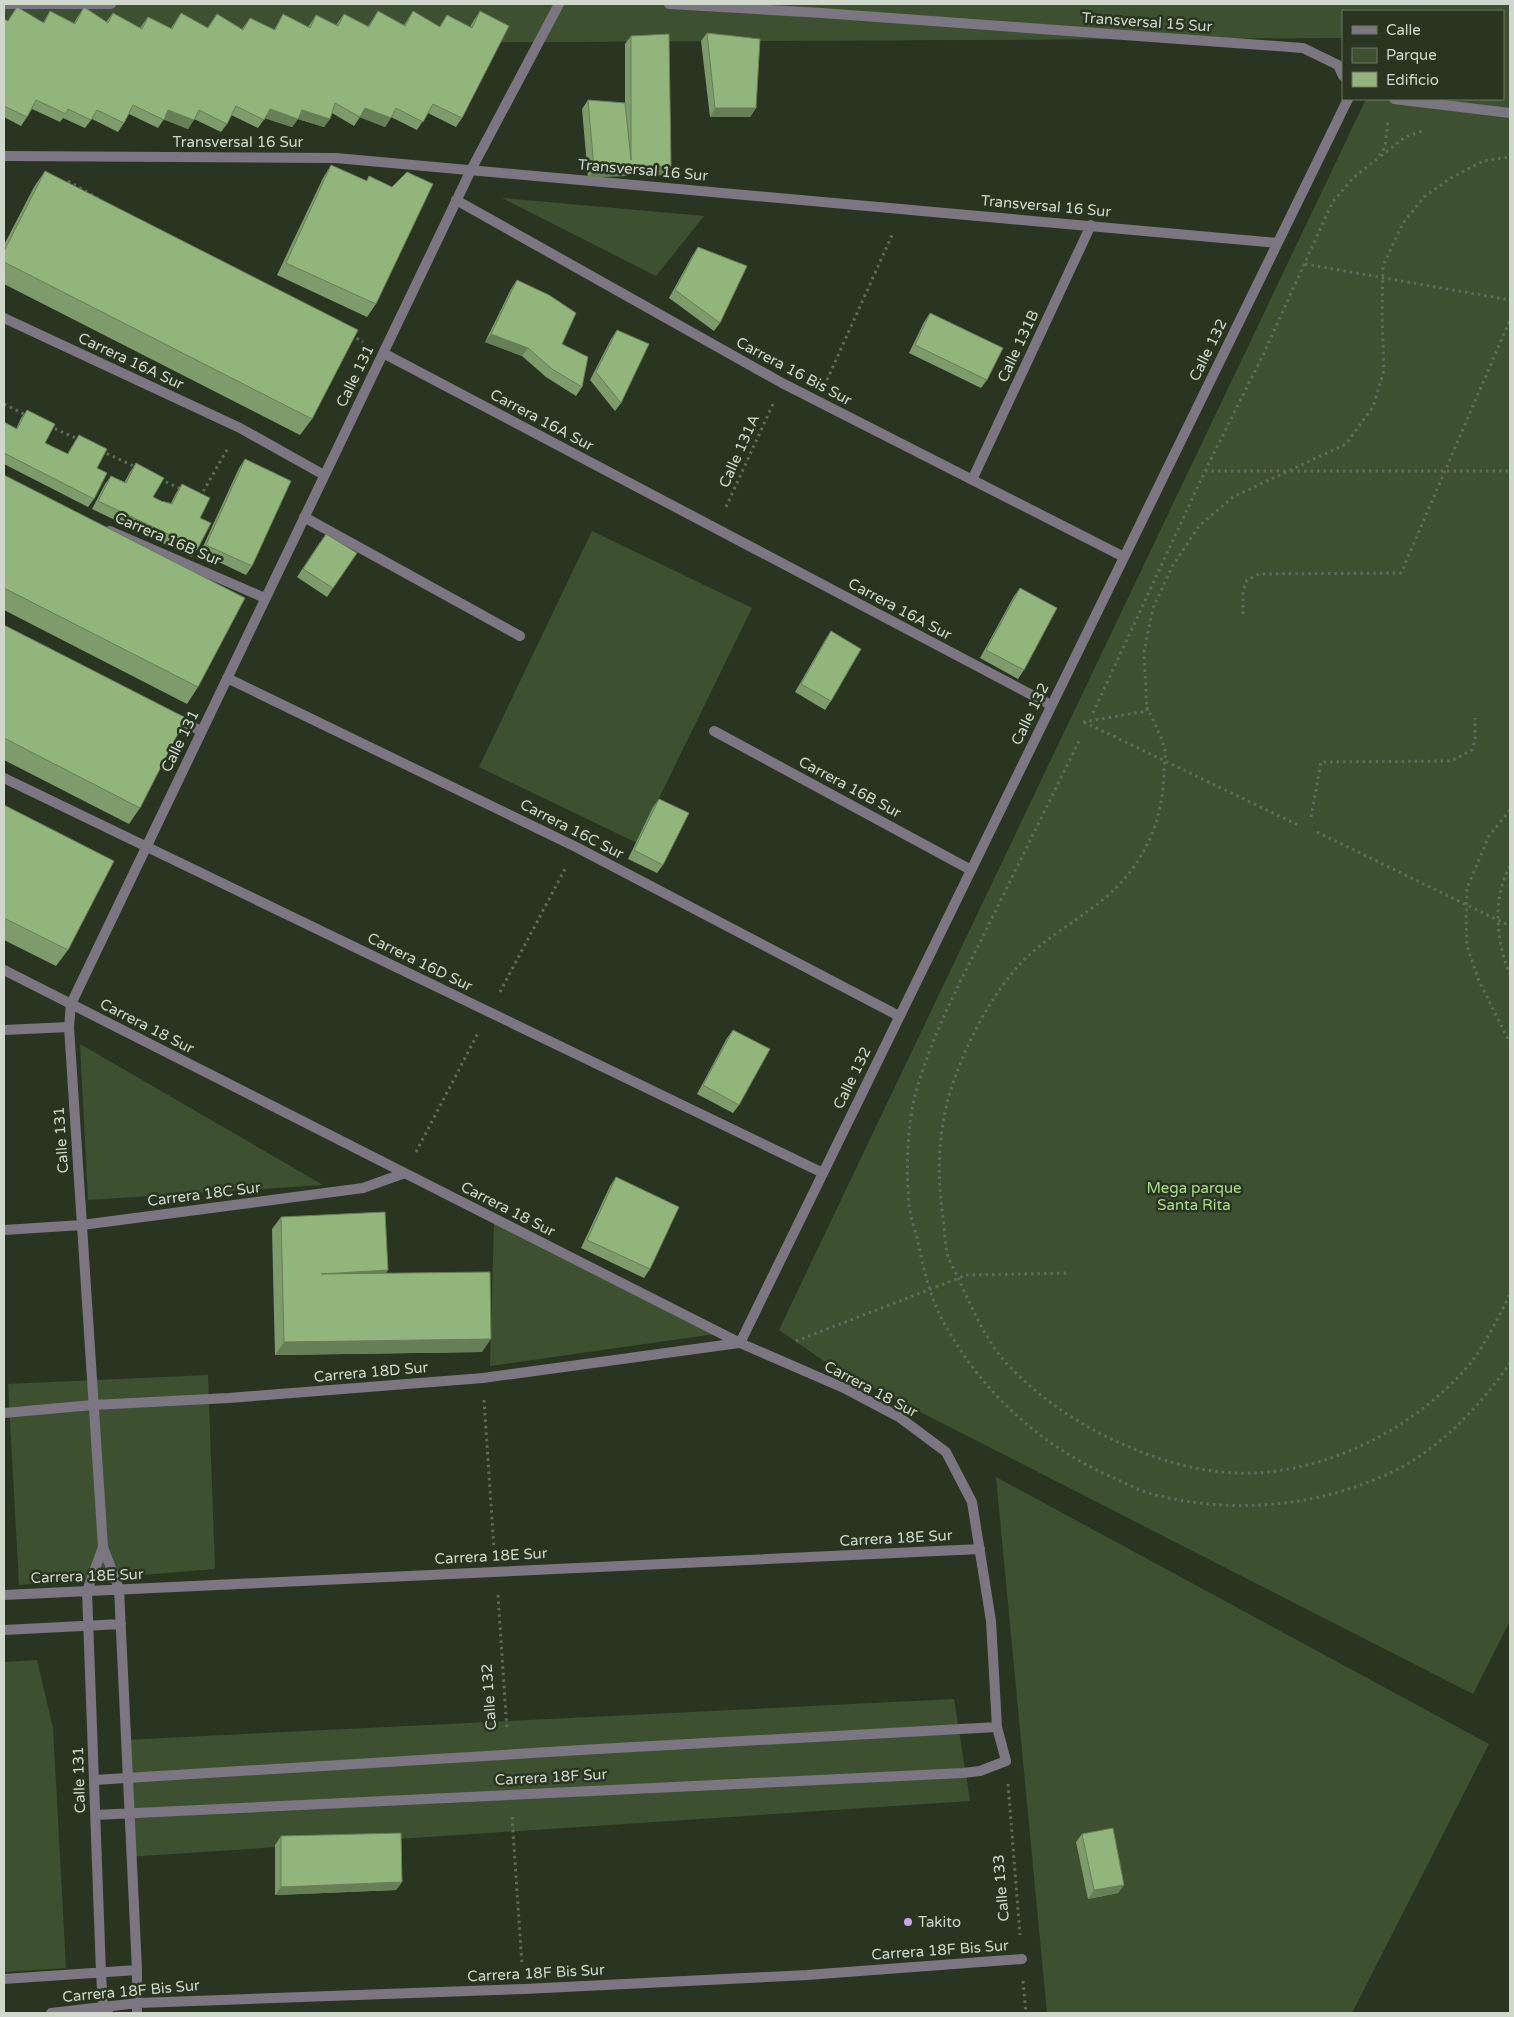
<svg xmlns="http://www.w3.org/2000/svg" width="1514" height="2017" viewBox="0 0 1514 2017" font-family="'Varela Round',sans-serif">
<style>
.green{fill:#3d5130}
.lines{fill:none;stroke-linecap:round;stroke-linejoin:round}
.path{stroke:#606b59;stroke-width:3;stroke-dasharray:2.5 4;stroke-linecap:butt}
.lane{stroke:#7b7681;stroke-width:10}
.street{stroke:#7b7681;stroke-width:10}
.path-bridge{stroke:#606b59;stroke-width:3;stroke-dasharray:2.5 4;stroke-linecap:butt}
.wall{fill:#7e9c6b}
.shaded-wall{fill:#667f57}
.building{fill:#92b57c;stroke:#667f57}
.poi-dot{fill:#c9a5ee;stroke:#293521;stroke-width:2}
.labels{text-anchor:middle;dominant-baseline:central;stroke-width:5;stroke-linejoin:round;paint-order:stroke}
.street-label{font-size:15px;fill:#d0d8cb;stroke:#293521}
.park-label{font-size:15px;fill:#abdc8c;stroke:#293521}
.poi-label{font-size:15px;fill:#d0d8cb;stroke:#293521;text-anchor:start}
</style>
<rect width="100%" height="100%" fill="#293521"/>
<path class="green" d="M4,4H1510V1621L1473,1694L834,1368L779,1330L1366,99H1503V11H1343V38L4,45Z
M502,198L704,216L656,276Z
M592,531L752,608L637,843L479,767Z
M80,1044L323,1185L88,1200Z
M494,1222L715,1334L490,1366Z
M208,1375L215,1569L19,1585L8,1384Z
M996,1477L1489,1744L1352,2013H1047Z
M37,1660L53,1728L66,1968L4,1972V1662Z
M954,1699L970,1801L127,1857L124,1740Z"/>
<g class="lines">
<path class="path" d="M1381,156L1405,137L1425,130
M68,181L99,199
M1305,264L1510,300
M351,335L363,342
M827,380L893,233
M4,404L28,416
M49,426L80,440
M101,451L136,467
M1205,471H1285
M1291,471H1510
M160,479L181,489
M200,497L228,448
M726,507L773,404
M1243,614V590L1247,580L1259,574L1401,573L1510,320
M1147,707C1153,721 1162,736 1165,751C1166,757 1164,765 1164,772C1163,824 1142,869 1100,902C1077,920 1051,935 1029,955C989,992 951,1070 943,1123C937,1160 939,1189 944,1226C945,1235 945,1244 947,1253C949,1261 955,1270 958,1278C972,1308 986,1342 1010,1367C1045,1403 1087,1430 1134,1449C1175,1466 1223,1477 1268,1472C1344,1464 1419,1423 1469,1365C1483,1349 1500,1314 1510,1294
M1093,713L1205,471L1263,355L1332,203L1353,178L1377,159L1385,147L1388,122
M1083,722L1147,711L1144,652L1153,608L1173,565L1199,526L1233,497L1346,444L1373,407L1384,370L1382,316L1383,266L1403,223L1424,197L1451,178L1483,161L1510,157
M1084,722L1300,826
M1079,741C1050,800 1021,859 992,918C964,975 933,1031 916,1092C907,1122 906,1173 909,1204C910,1216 915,1230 918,1242C924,1270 930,1298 944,1323C983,1394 1042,1447 1116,1479C1128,1484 1140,1491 1152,1494C1231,1515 1317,1507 1390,1473C1439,1450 1479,1407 1510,1363
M1510,810L1489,836L1467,888L1466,919L1467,946L1479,981L1510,1043
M1311,817L1321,762L1451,761L1472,750L1475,740V718
M1317,832L1510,926
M1510,866C1492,899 1496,941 1510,975
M500,992L566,867
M416,1152L478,1033
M966,1275L1070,1273
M796,1341L936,1287
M484,1400L494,1549
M498,1595L507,1731
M1008,1784L1020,1935
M512,1817L522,1965
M1023,1981L1026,2013"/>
<path class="lane" d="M1394,99L1510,113"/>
<path class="street" d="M4,4H111
M669,4L822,13L1303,48L1338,65L1343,76
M4,156L336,158L1277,243
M456,200L782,383L1124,557
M4,318L240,428L324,475
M383,353L1051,705
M972,480L1091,225
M304,517L520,636
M110,531L265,598
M227,678L576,847L899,1016
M173,717L201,731
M714,731L971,870
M4,778L823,1173
M4,970L740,1343L846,1389L899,1417L946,1452L972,1502L991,1621L997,1727L1006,1761L980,1771L963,1773L95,1815
M4,1030L69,1027
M4,1230L82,1225L363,1188L405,1173
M740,1343L1348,99
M4,1413L93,1405L229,1398L483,1378L739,1343
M103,1547L87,1591L101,1973L103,2006L108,2013
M4,1595L980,1549
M4,1630L121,1624
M94,1780L598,1749L997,1727
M4,1979L137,1970
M51,2013L138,2003L524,1989L807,1975L1022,1959
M137,2013V1970L119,1589L103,1547L69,1027L71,1004L471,170L559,4"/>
<path class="path-bridge" d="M936,1287L966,1275"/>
</g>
<path class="wall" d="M17,7L43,23L50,11L74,23L78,16L84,7L106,22L113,13L140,28L148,17L171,28L181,13L207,28L217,14L242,29L250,18L274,30L283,14L308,27L316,15L336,25L344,14L368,26L378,11L404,25L413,11L439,27L447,15L470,27L474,20L480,11L462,118L456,127L428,113L417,130L391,117L385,127L360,117L354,126L332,113L324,127L298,119L292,127L265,118L258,128L231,115L227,124L221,132L194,119L188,129L164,119L158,128L129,114L124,123L118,132L92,119L85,128L63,118L60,122L32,109L27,117L21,126L4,117V19L8,21Z
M707,33L756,108L750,117H710L701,41Z
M631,36L665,175L588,177L582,109L588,100L625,103V44Z
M331,165L366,181L369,176L376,304L367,317L277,275L323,178Z
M45,171L312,419L300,435L4,284V245L34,187Z
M698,247L720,323L714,331L669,298L692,256Z
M517,280L562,344L582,387L576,396L546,377L522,356L485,342L511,289Z
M930,313L987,380L981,388L909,353L924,322Z
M617,330L621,403L615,411L590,380L611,339Z
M27,410L45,443L67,454L79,435L97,468L94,499L88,507L4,464V422L16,429L21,418Z
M245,459L252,566L246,575L200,553L239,468Z
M136,463L153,497L161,501L171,503L176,493L182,484L200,518L198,548L192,557L92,509L105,484L111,476L124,483L130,472Z
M4,475L198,687L187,704L4,610Z
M320,542L357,553L327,597L297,577Z
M1020,588L1024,670L1018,679L980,658L1014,596Z
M4,625L140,808L129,824L4,760Z
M831,631V701L825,710L795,692L825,640Z
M659,799L663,865L657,873L628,859L653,807Z
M4,805L68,950L56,966L4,940Z
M733,1030L739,1105L733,1113L697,1094L727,1038Z
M616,1177L650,1269L644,1278L581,1248L610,1186Z
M281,1217L388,1270L386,1273L482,1352L275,1355L272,1229Z
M1082,1834L1124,1885L1118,1893L1088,1899L1076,1842Z
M281,1836L402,1882L396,1890L275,1895V1845Z"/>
<path class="shaded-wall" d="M365,108L391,118L385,127L359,117Z
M715,108H756L750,117H710Z
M270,109L302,110L330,119L324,127L298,119L292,127L264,118Z
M168,110L194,120L188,129L162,119Z
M671,166L665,175L588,177L594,168Z
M491,334L528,348L522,356L485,342Z
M388,1270L379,1283L321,1274Z
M491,1339L482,1352L275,1355L284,1342Z
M402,1882L396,1890L275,1895L281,1887Z
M1124,1885L1118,1893L1088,1899L1094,1890Z"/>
<path class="building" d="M17,7L44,23L50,11L75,24L84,7L108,23L113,13L142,29L148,17L172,29L181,13L208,28L217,14L243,30L250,18L275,30L283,14L310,28L316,15L338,26L344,14L369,27L378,11L405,26L413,11L440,27L447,15L472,28L480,11L509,26L462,118L433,104L423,122L396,108L391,118L365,108L360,117L335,103L330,119L302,110L298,119L270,109L264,120L236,106L227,124L199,110L194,120L168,110L164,120L133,105L124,123L97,110L91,120L68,109L66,114L36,100L27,117L4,106V19L8,21Z
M707,33L760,39L756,108H715Z
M669,34L671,166L594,168L588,100L625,103L631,160V36Z
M331,165L367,181L369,176L392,187L407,172L433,184L376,304L286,263Z
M45,171L358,330L312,419L4,262V251Z
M698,247L747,266L720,323L675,290Z
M517,280L549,295L576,313L562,344L588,357L582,387L552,369L528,348L491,334Z
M930,313L1003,348L987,380L915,345Z
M617,330L649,344L621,403L596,372Z
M27,410L55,424L45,443L68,454L79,435L107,449L97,468L107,473L94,499L4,453V422L17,429Z
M245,459L291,481L252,566L206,545Z
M136,463L164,478L153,497L161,501L172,504L182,484L210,498L200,518L211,523L198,548L98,501L111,476L126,483Z
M4,475L245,598L198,687L4,588Z
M326,534L357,553L333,588L303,569Z
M1020,588L1057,608L1024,670L986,650Z
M4,625L186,718L140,808L4,738Z
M831,631L861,649L831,701L801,684Z
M659,799L689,813L663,865L634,850Z
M4,805L114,861L68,950L4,918Z
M733,1030L770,1049L739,1105L703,1085Z
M616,1177L679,1207L650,1269L587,1240Z
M385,1212L388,1270L321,1274L490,1272L491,1339L284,1342L281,1217Z
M1113,1828L1124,1885L1094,1890L1082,1834Z
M401,1833L402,1882L281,1887V1836Z"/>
<circle class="poi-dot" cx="908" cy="1922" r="5"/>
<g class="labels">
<g class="street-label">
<text transform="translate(1147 22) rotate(4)">Transversal 15 Sur</text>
<text x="238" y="142">Transversal 16 Sur</text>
<text transform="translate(643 170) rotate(5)">Transversal 16 Sur</text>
<text transform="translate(1046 206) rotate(5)">Transversal 16 Sur</text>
<text transform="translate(1018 346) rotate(-65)">Calle 131B</text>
<text transform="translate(1208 350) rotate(-64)">Calle 132</text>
<text transform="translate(131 361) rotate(25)">Carrera 16A Sur</text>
<text transform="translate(794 371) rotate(28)">Carrera 16 Bis Sur</text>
<text transform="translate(355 376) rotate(-64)">Calle 131</text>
<text transform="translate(542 420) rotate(28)">Carrera 16A Sur</text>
<text transform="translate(739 451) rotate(-66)">Calle 131A</text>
<text transform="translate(168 539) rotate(23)">Carrera 16B Sur</text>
<text transform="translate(900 609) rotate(28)">Carrera 16A Sur</text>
<text transform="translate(1030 714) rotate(-64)">Calle 132</text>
<text transform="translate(180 741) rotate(-64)">Calle 131</text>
<text transform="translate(850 787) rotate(28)">Carrera 16B Sur</text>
<text transform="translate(572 829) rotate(27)">Carrera 16C Sur</text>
<text transform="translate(420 962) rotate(26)">Carrera 16D Sur</text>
<text transform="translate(147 1026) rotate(27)">Carrera 18 Sur</text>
<text transform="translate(852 1078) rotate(-64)">Calle 132</text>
<text transform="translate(61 1140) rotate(-94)">Calle 131</text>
<text transform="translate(204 1194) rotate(-7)">Carrera 18C Sur</text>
<text transform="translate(508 1209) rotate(27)">Carrera 18 Sur</text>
<text transform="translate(371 1372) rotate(-5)">Carrera 18D Sur</text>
<text transform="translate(871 1389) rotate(28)">Carrera 18 Sur</text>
<text transform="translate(896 1538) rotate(-3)">Carrera 18E Sur</text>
<text transform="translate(491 1556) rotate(-3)">Carrera 18E Sur</text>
<text transform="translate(87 1576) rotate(-2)">Carrera 18E Sur</text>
<text transform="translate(489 1697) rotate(-94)">Calle 132</text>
<text transform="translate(551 1777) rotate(-3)">Carrera 18F Sur</text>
<text transform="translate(79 1780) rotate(-92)">Calle 131</text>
<text transform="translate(1001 1888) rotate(-95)">Calle 133</text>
<text transform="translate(940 1950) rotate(-4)">Carrera 18F Bis Sur</text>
<text transform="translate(536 1973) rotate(-3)">Carrera 18F Bis Sur</text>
<text transform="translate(131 1991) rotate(-5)">Carrera 18F Bis Sur</text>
</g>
<g class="park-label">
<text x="1194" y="1188">Mega parque<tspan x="1194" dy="17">Santa Rita</tspan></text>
</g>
<g class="poi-label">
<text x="918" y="1922">Takito</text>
</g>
</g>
<rect width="1514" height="2017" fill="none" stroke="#d0d8cb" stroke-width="10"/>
<rect x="1342" y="10" width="162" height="90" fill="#293521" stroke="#6c7665"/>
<rect x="1352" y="26" width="25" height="8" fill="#7b7681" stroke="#6c7665"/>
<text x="1386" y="35" font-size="15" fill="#d0d8cb">Calle</text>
<rect x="1352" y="48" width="25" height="15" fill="#3d5130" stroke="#6c7665"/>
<text x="1386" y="60" font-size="15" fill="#d0d8cb">Parque</text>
<rect x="1352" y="72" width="25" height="15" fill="#92b57c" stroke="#6c7665"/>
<text x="1386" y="85" font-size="15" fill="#d0d8cb">Edificio</text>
</svg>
